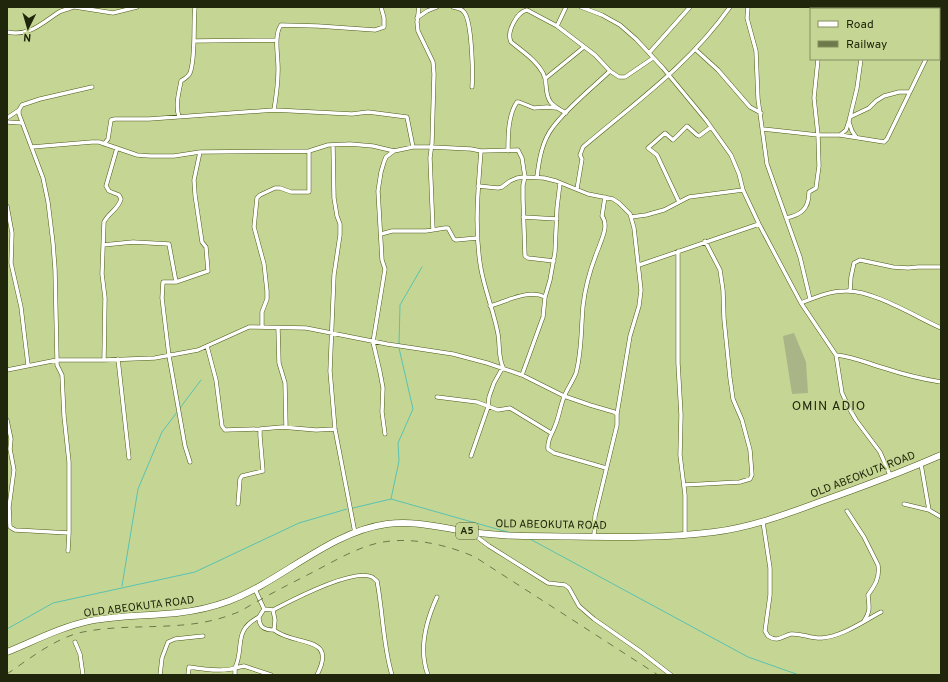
<svg xmlns="http://www.w3.org/2000/svg" width="948" height="682" viewBox="0 0 948 682" font-family="Overpass,sans-serif">
<style>
.green{fill:#a9b587}
.lines{fill:none;stroke-linecap:round;stroke-linejoin:round}
.stream{stroke:#59c2b0;stroke-width:1}
.street-casing{stroke:#4c5918;stroke-width:4.5}
.highway-casing{stroke:#4c5918;stroke-width:7}
.street{stroke:#fff;stroke-width:3.5}
.highway{stroke:#fff;stroke-width:6}
.rail{stroke:#6d784b;stroke-width:1;stroke-dasharray:7 7;stroke-linecap:butt}
.labels{text-anchor:middle;dominant-baseline:central;stroke-width:3;stroke-linejoin:round;paint-order:stroke}
.shield{fill:#c5d694;stroke:#525b35;stroke-width:1}
.shield-label{font-size:10px;font-weight:bold;fill:#20260c}
.street-label{font-size:11px;fill:#20260c;stroke:#c5d694}
.quarter-label{font-size:13px;letter-spacing:1px;fill:#20260c;stroke:#c5d694}
</style>
<rect width="100%" height="100%" fill="#c5d694"/>
<path class="green" d="M794,333L806,362L808,393L792,394L783,336Z"/>
<g class="lines">
<path class="stream" d="M399,345L400,305L422,267
M180,408L201,380
M391,499L399,461L398,443L413,409L399,348
M353,508L391,499L511,533
M530,539L748,657L799,675
M122,586L138,489L162,432L178,411
M7,629L53,603L195,572L299,523L347,509"/>
<g class="street-casing">
<path id="street" d="M75,7L113,13L137,7
M419,7L417,22L418,31L433,62L434,74L432,143L430,158L433,230
M453,7C457,8 461,8 464,12C472,21 473,73 472,87
M581,7L602,15L620,25L636,39L663,68L706,120L731,155L739,174L743,190L759,224L801,303L836,355L842,393L849,408L856,420L880,452L890,475
M748,7L747,18L756,51L758,99L767,164L800,257L810,299
M826,9L827,7
M870,9V7
M909,9V7
M939,10L940,7
M417,18L427,11L437,7
M557,26L566,7
M7,32C29,37 42,23 59,12C63,10 69,9 74,7
M939,39H941
M194,41L277,40
M696,50L718,70L750,107L761,113
M649,53L690,7
M546,78L584,47
M274,110C276,97 278,85 278,72C279,59 273,36 281,25L318,26L375,30L384,27V18L381,7
M566,113C551,105 547,102 546,85C546,80 545,77 543,73C536,60 522,51 511,42C506,32 517,12 527,10L557,26L595,55L610,71L619,77H625L653,58
M179,117C175,104 179,93 181,81C184,79 188,77 190,73C196,57 193,25 195,7
M850,117L869,108L876,101L884,96L899,92H910
M7,118L19,110
M7,122L22,123
M849,122L852,131L856,137
M763,129L818,135H840L884,142L887,139L926,59
M840,135L846,130L849,121L857,88L861,59
M104,144L108,139L111,120L115,119H149L274,110L352,114L368,112L407,117L413,147
M333,145L334,198L337,216L340,224V235L334,275L330,371L335,429L355,533
M32,147L92,142H99L137,155L150,156H174L200,152L309,151L328,145L350,144L373,146L394,151L413,147H431L471,149L481,151L518,150L522,158L525,177L523,185V199L525,256L528,258L554,261
M508,151C508,136 508,115 517,102H519L534,108L547,107L556,108
M537,177C539,160 542,141 553,127C568,107 591,89 610,71
M478,186L498,188L502,187L510,181L517,178L525,177L544,178L556,181L588,194L613,199L619,203L630,214L634,228L641,290L639,306L630,336L617,414
M577,189L582,159L580,155L583,147C636,102 689,65 730,7
M605,197L602,216C609,225 602,238 599,247C592,264 585,288 583,306C581,328 582,351 576,373C573,381 567,389 564,397C560,407 559,417 555,426C552,435 547,439 548,449L554,453L606,468
M679,202L657,155L648,148L665,133L673,140L687,126L697,135L699,136L711,127
M7,206L12,233L11,263L21,307L28,365
M523,217L557,219
M631,217L646,215L664,210L689,197L743,190
M786,218C801,215 809,209 809,192L816,188L819,166L818,135L814,98L818,59
M381,234L392,231H426L445,228H448L454,239L456,240L477,238
M103,245L133,242L169,244L176,282
M678,251V363L681,415L680,455L685,495V535
M639,265L759,224
M850,291L851,277L854,263L860,260L893,267L908,268L918,267H941
M801,303C816,297 830,291 846,291C873,290 916,317 941,328
M490,306C507,301 528,289 545,297
M262,327V312L267,299V291L264,264L254,227L257,198L260,195L275,188H280L291,192H309V151
M278,328L279,363L285,383L286,427
M207,346L216,380L222,426L225,430L260,429L282,427L316,430L335,429
M836,355C854,357 867,363 884,368C902,374 922,379 941,382
M118,359L129,458
M104,360L105,298L102,274L104,222C109,212 118,210 121,199L119,195L109,191L106,186L117,148
M7,370L57,360H104L155,358L198,350L249,327L306,328L387,344L453,354L487,363L522,375L564,396L590,405L614,412L617,414V425L595,516L594,536
M522,375L543,317L545,297L550,280L555,252L557,208L560,183
M437,397L477,402L498,410L510,408L551,433
M7,420L11,439L10,449L14,470L9,507L10,527L15,530L69,533
M385,434L382,412L383,388L380,372L373,342L385,269L382,260L378,191L381,172L384,162L386,157L394,151
M471,456L488,407L489,397L494,383L503,367C498,357 500,345 498,334C494,312 485,291 481,269C474,230 478,190 481,151
M190,462L185,446L169,356L162,298L163,282H176L208,271L206,247L202,242L195,195L194,180L200,152
M921,464L929,510
M684,485L740,482L750,479L752,475L750,450L742,420L733,399L730,378L724,319L723,290L720,270L705,241
M238,504L240,479L242,476L263,471L260,436V429
M904,504L929,510L941,517
M847,511L864,537L878,565C880,578 875,585 868,595C869,607 871,610 864,621
M763,522L770,568V595L765,631L768,636C778,643 782,636 791,634C801,633 812,639 822,638C843,636 862,622 881,612
M473,534L489,546L548,583L565,585L569,588L579,606L594,619L640,651L671,675
M68,551L69,533V462L64,416L62,375L57,365V360L55,269L53,243L48,202L43,178L19,114V110L22,105L40,99L92,87
M255,589L264,609L273,610C292,600 353,568 372,577C374,578 375,580 377,581C383,612 383,646 392,675
M264,609L259,617C259,627 264,630 274,630
M273,610L275,620L274,630C295,647 338,634 317,675
M75,642L80,654L83,675
M235,668C245,647 232,631 259,617
M235,668L244,666L271,675
M160,675L162,658L168,642L175,639L203,636
M188,675L189,667C201,669 224,672 235,668V675
M428,675C418,649 426,621 437,597"/>
</g>
<g class="highway-casing">
<path id="highway" d="M7,652C34,641 61,627 89,621C118,615 148,616 177,613C195,611 213,607 229,601C283,580 329,532 387,524C415,520 442,528 470,532C487,534 506,536 523,536C586,536 652,540 714,532C752,527 787,514 822,501C862,487 902,472 941,455"/>
</g>
<use href="#street" class="street"/>
<use href="#highway" class="highway"/>
<path class="rail" d="M7,674C29,659 57,637 83,632C133,622 185,633 233,614C243,611 251,604 260,600C279,589 298,580 317,570C338,559 360,546 383,542C413,537 448,545 475,557L658,675"/>
</g>
<g class="labels">
<rect class="shield" x="456" y="523" width="22" height="16" rx="3"/>
<g class="shield-label">
<text x="467" y="531">A5</text>
</g>
<g class="street-label">
<text transform="translate(863 475) rotate(-21)">OLD ABEOKUTA ROAD</text>
<text transform="translate(551 525) rotate(1)">OLD ABEOKUTA ROAD</text>
<text transform="translate(139 607) rotate(-7)">OLD ABEOKUTA ROAD</text>
</g>
<g class="quarter-label">
<text x="829" y="407">OMIN ADIO</text>
</g>
</g>
<rect width="948" height="682" fill="none" stroke="#20260c" stroke-width="16"/>
<rect x="810" y="8" width="130" height="52" fill="#c5d694" stroke="#83905e"/>
<rect x="818" y="21" width="20" height="6" fill="#ffffff" stroke="#83905e"/>
<text x="846" y="28" font-size="12" fill="#20260c">Road</text>
<rect x="818" y="41" width="20" height="6" fill="#6d784b" stroke="#83905e"/>
<text x="846" y="48" font-size="12" fill="#20260c">Railway</text>
<g transform="translate(28 28) rotate(185)" stroke="#c5d694" stroke-width="3" paint-order="stroke">
<path d="M0-3L7 15L0 10L-7 15Z" fill="#20260c"/>
<text y="-6" font-size="11" font-weight="bold" text-anchor="middle" fill="#20260c">N</text>
</g>
</svg>
